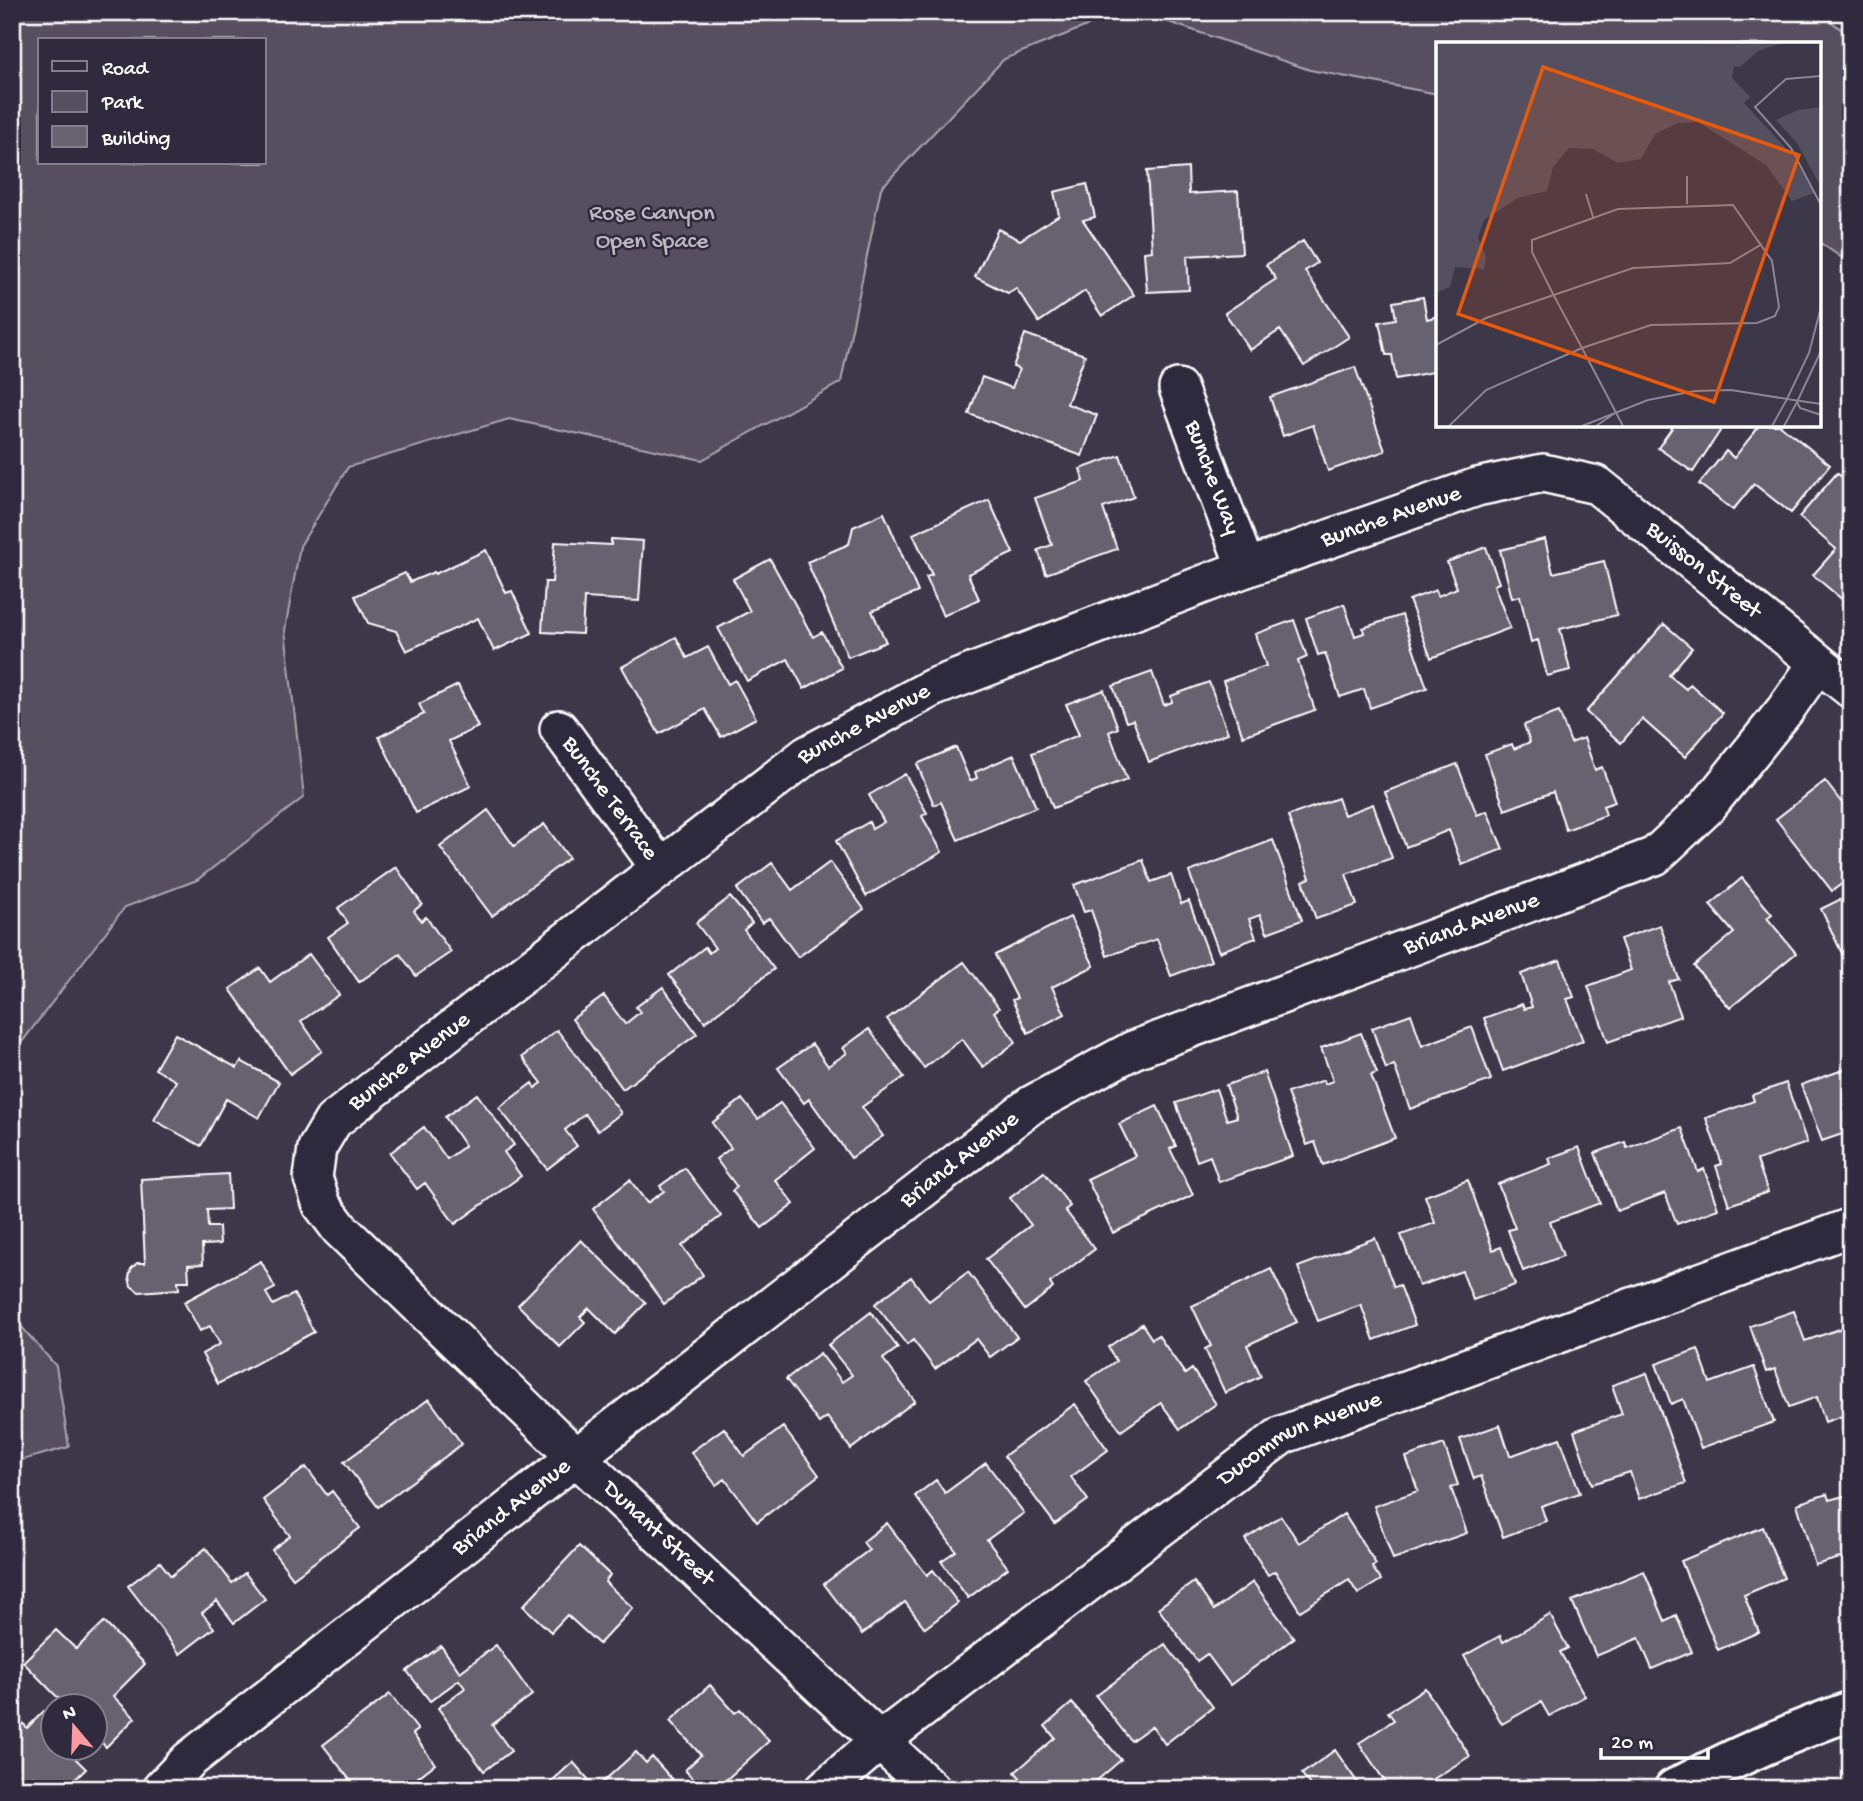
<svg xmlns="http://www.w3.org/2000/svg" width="1863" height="1801" viewBox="0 0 1863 1801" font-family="'Gochi Hand',sans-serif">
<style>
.green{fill:#555060;stroke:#aaa8b0;stroke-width:2;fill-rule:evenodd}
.building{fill:#666270;stroke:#fff;stroke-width:2}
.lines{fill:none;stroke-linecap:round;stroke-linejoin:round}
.street-casing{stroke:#fff;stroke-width:42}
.secondary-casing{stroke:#fff;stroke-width:44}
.street{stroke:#2f2a3d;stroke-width:37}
.secondary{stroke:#2f2a3d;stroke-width:38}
.labels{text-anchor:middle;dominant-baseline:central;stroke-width:5;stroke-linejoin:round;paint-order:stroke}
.park-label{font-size:24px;fill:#bbb9bf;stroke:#2f2a3d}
.street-label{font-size:24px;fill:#fff;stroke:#2f2a3d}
.inset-road{fill:none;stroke:#8a8792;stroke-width:2}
.view{fill:#e8590c;fill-opacity:0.15;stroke:#e8590c;stroke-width:3.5}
.inset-edge{fill:none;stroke:#fff;stroke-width:3.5}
</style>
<rect width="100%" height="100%" fill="#3c3749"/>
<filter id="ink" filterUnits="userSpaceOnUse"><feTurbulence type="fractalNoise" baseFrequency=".0143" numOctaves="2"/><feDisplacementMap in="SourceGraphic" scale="14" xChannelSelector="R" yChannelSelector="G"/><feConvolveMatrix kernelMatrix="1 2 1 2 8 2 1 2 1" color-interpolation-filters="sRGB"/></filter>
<g filter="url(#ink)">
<path class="green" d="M12,12H1122L1004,59L881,188L841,382L702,460L509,419L348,467L300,546L285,630L304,797L197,880L125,907L12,1055ZM40,40H264V163H40Z
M1139,12H1819L1851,37V264L1819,242V44H1438V94L1310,70Z
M12,1316L56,1366L69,1447L12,1463Z"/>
<path class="building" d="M1188,168L1189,194L1238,191L1242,253L1187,256L1189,290L1147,292L1144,252L1152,251L1147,171Z
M1087,184L1095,217L1083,220L1134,295L1102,316L1085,291L1039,322L1016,288L1008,293L975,277L998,229L1020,240L1059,215L1054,192Z
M1303,241L1317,263L1305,271L1349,337L1304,366L1280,330L1250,350L1225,313L1276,279L1266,265Z
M1423,297L1427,319L1438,316V371L1396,379L1392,355H1386L1379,322L1396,319L1393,302Z
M1025,334L1085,355L1067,404L1097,415L1082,456L969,414L982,377L1012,388L1019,369L1013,367Z
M1355,367L1385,451L1328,471L1313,425L1283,436L1270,397Z
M1674,425H1724L1693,472L1658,448Z
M1760,425H1780L1830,465L1791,513L1754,484L1733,510L1699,484L1726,451L1734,458Z
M1120,455L1134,497L1103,508L1117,549L1046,574L1038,550L1052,545L1035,498L1084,481L1080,469Z
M1837,473L1851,485V593L1844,601L1813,575L1836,549L1799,517Z
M989,500L1013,553L968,574L979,599L943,616L926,577L932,575L913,534Z
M884,513L918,592L872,611L886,642L848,657L807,562L849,544L853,527Z
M611,539L643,541L639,601L584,598L582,634L542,632L545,582H552L555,542L611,545Z
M1545,539L1553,573L1604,561L1617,615L1560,629L1570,670L1547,676L1538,640L1531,642L1520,596L1512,598L1500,550Z
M1486,547L1499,583L1494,585L1510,628L1431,658L1409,600L1436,590L1438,596L1457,588L1447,562Z
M486,550L506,593L512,591L532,633L494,651L478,618L406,651L396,631L368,623L355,596L405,573L410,582L434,572L435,574Z
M770,559L813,637L822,632L842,668L804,689L788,659L747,681L718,628L750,611L733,579Z
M1344,604L1355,636L1364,633L1363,628L1402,615L1427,688L1370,708L1364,689L1340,697L1325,653L1318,655L1306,618Z
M1294,620L1307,657L1298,661L1315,710L1243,736L1223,681L1266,666L1255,634Z
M1664,624L1692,648L1669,675L1686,689L1690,684L1723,713L1685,757L1642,719L1621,743L1586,712Z
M676,637L687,658L708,647L728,684L735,680L756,718L721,737L705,709L659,734L622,667Z
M1152,672L1164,705L1172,702L1171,696L1209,682L1228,733L1149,762L1133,720L1126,722L1113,686Z
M458,685L478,727L449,741L471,786L416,813L379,737L424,714L419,704Z
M1104,690L1118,728L1109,732L1127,780L1053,808L1032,753L1079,735L1066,704Z
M1559,712L1571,743L1584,738L1595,770L1602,767L1615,802L1603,806L1606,815L1566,830L1553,792L1505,810L1485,754L1512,744L1514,749L1530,742L1524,725Z
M956,747L970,781L977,778L975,772L1014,755L1036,807L958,840L941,802L934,805L917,764Z
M1457,764L1477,815L1487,811L1503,849L1462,865L1449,830L1406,847L1385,792Z
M905,774L927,813L922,816L942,852L866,896L836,841L869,822L872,829L884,822L869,795Z
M1825,781L1851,815V877L1832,891L1776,819Z
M1338,798L1344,815L1373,804L1392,858L1346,874L1357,905L1316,919L1303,881L1310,878L1288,816Z
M488,810L514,846L544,824L569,858L492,916L440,847Z
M1273,840L1302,920L1267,933L1260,915L1249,919L1256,938L1219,952L1189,872Z
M1143,860L1151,882L1171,875L1181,904L1189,901L1211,961L1171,976L1157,939L1107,956L1091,910L1084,912L1074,885Z
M830,862L864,909L798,957L769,918L762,923L737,889L772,863L792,890Z
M396,867L422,904L414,911L421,921L426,917L451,952L416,976L400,954L359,982L328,937L348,923L338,908Z
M1742,878L1772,914L1767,918L1796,953L1730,1008L1694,966L1734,933L1710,905Z
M730,897L752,923L744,930L774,969L705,1022L669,975L705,947L709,953L715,948L696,923Z
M1845,897L1847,901L1851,899V960L1846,962L1821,909Z
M1070,917L1094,966L1052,987L1065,1014L1028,1033L1012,1000L1017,998L995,955Z
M1660,925L1679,979L1669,982L1681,1016L1608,1042L1588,986L1631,970L1620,939Z
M309,954L339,995L301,1021L322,1051L290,1074L230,989L260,968L270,982Z
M1560,960L1574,997L1567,999L1583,1041L1503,1071L1484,1018L1522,1004L1524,1009L1532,1007L1521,974Z
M964,962L999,1008L994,1012L1016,1042L983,1067L962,1039L924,1068L887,1019Z
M663,987L697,1034L623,1089L572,1019L604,996L625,1024L640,1012L636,1007Z
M1411,1014L1422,1046L1472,1027L1491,1080L1410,1109L1394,1065L1386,1069L1372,1028Z
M869,1029L904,1077L862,1107L883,1136L851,1158L809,1099L804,1103L778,1068L812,1044L828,1066L847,1053L843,1048Z
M557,1030L621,1113L598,1131L585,1114L565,1130L577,1146L547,1169L499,1108L532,1083L535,1088L542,1083L522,1057Z
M1361,1033L1377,1073L1371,1075L1395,1138L1323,1165L1315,1142L1307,1145L1287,1093L1324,1080L1325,1084L1333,1081L1321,1048Z
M175,1034L237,1068L241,1061L279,1082L259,1118L226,1099L201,1146L154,1120L176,1081L155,1069Z
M1851,1067V1131L1822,1141L1801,1085Z
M1264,1072L1293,1156L1219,1182L1210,1156L1197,1161L1176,1103L1216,1089L1227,1120L1237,1117L1226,1085Z
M1786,1083L1807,1143L1757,1160L1768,1192L1729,1205L1716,1166L1722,1164L1706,1118L1754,1101L1752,1095Z
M477,1094L514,1145L504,1152L521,1176L455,1224L425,1183L417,1189L390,1153L424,1127L447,1159L465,1146L445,1117Z
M742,1099L758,1119L780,1103L815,1148L775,1180L794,1204L762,1228L732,1191L737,1187L716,1159L731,1148L712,1123Z
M1157,1106L1176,1146L1170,1149L1193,1195L1113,1233L1087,1179L1135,1156L1119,1124Z
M1682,1128L1698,1172L1704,1169L1718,1209L1677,1224L1665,1193L1617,1211L1595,1153L1625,1142L1627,1148Z
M1579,1147L1600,1203L1550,1222L1563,1256L1523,1271L1508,1230L1515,1228L1498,1184L1551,1164L1549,1158Z
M685,1168L721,1216L682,1246L703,1275L664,1304L593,1209L630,1180L647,1203L664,1191L660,1186Z
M1044,1172L1070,1206L1065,1210L1095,1249L1050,1283L1053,1288L1025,1310L986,1259L1031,1225L1010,1198Z
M228,1174L230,1209L207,1210L208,1227H219L220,1244L202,1245L203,1264L188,1265L189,1281H178L179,1289L139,1292L131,1286L129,1277L131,1269L137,1263H145L141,1179Z
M1468,1180L1493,1250L1501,1247L1515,1285L1473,1300L1462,1271L1419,1286L1401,1235L1435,1223L1425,1196Z
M1375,1238L1394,1287L1400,1285L1415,1325L1374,1340L1361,1305L1318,1321L1298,1267Z
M581,1240L646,1303L615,1334L589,1308L580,1317L585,1322L560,1347L518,1305Z
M261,1261L275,1288L266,1293L273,1305L294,1294L314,1332L218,1384L202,1354L220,1344L210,1326L200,1331L184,1302Z
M1271,1269L1297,1322L1247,1345L1261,1376L1225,1393L1205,1349L1211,1346L1192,1306Z
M968,1272L1017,1337L990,1357L976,1339L935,1369L913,1340L907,1345L875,1304L911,1277L929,1301Z
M1794,1311L1805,1341L1848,1326L1851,1335V1413L1825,1422L1817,1397L1789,1407L1775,1369L1766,1372L1750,1326Z
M871,1312L898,1348L883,1359L915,1401L851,1449L827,1417L819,1423L786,1379L820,1353L842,1382L852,1375L828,1345Z
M1142,1324L1152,1339L1158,1335L1185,1374L1192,1369L1216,1404L1180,1429L1161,1403L1121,1431L1086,1381L1116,1361L1108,1347Z
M1698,1349L1710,1383L1754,1367L1774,1422L1701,1448L1683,1399L1671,1404L1656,1364Z
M1647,1373L1686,1483L1639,1499L1630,1472L1592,1484L1574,1431L1622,1414L1612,1385Z
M429,1399L462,1444L378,1507L344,1462Z
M1075,1404L1108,1450L1071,1477L1088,1500L1055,1524L1004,1456Z
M1500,1425L1510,1456L1560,1438L1580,1493L1541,1506L1546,1521L1503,1537L1481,1476L1474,1479L1460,1439Z
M783,1427L819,1475L757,1522L725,1479L716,1485L691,1452L724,1428L744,1456Z
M1444,1444L1458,1485L1451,1488L1467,1533L1393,1559L1374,1506L1418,1491L1406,1457Z
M986,1463L1024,1513L987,1540L1008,1568L968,1598L941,1561L956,1551L915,1496L936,1480L945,1493Z
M306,1467L327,1495L332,1491L360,1528L293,1578L272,1550L290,1536L263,1500Z
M1827,1494L1829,1500L1851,1494V1555L1815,1565L1797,1504Z
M1344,1514L1376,1564L1372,1567L1381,1580L1358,1594L1349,1580L1300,1611L1275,1571L1268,1575L1245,1539L1281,1516L1299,1543Z
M887,1523L927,1575L933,1570L958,1603L925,1628L905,1602L862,1634L824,1584L869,1550L863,1542Z
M1763,1527L1784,1578L1744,1595L1759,1632L1718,1650L1681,1561Z
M579,1546L610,1575L605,1582L633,1608L599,1644L567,1615L551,1632L523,1606Z
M206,1548L232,1583L245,1573L265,1599L234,1623L217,1601L202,1613L214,1628L180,1654L128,1586L160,1562L171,1576Z
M1644,1571L1665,1621L1676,1615L1692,1652L1652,1669L1639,1638L1596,1656L1572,1601Z
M1194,1582L1214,1610L1253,1582L1294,1638L1230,1685L1207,1654L1197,1661L1158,1608Z
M1550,1615L1568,1648L1560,1652L1585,1696L1549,1716L1541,1702L1502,1724L1464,1656L1500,1636L1503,1642Z
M104,1622L145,1664L113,1696L135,1718L106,1747L94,1735V1706H66L23,1662L56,1630L76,1649Z
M1165,1644L1213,1707L1165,1744L1152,1726L1131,1741L1096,1696Z
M496,1645L532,1695L492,1725L511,1751L484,1771L438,1708L465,1688L459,1680L430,1701L407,1671L441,1646L460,1672Z
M710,1685L735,1713L740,1709L769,1741L716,1789H702L685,1770L701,1755L670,1721Z
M1425,1688L1470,1756L1432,1780L1438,1789H1390L1359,1743L1394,1720L1388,1712Z
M390,1694L418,1730L413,1734L435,1764L403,1789H357L323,1745Z
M1072,1703L1121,1760L1087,1789H1030L1015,1772L1055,1738L1045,1726Z
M44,1711L52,1719V1748H69L67,1750L86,1769L65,1789H46L33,1776L22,1788L23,1789H12V1726L19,1719L27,1728Z
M1335,1750L1362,1789H1313L1302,1774Z
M636,1752L646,1763L652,1757L681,1789L544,1788L573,1762L596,1788Z"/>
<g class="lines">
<g class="street-casing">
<g id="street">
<path id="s1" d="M1178,388L1246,568"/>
<path id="s2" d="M559,729L660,868"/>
<path id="s3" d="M161,1789L189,1760L539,1486L1031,1105L1133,1050L1655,856L1706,808L1785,710L1818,663"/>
<path id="s4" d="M824,1789L880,1741L1282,1435L1851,1227"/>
<path id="s5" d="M931,1789L576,1457L340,1229L322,1205L313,1178L317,1148L333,1121L807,755L932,688L1246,568L1477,487L1543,473L1597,485L1851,689"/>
</g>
</g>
<g class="secondary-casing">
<path id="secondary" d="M1674,1789C1731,1759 1790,1732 1851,1711"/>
</g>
<use href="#street" class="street"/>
<use href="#secondary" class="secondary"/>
</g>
</g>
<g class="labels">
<g class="park-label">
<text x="652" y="214">Rose Canyon<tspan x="652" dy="28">Open Space</tspan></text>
</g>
<g class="street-label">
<text stroke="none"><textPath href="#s1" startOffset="96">Bunche Way</textPath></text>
<text stroke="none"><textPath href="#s5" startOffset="2165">Bunche Avenue</textPath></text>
<text stroke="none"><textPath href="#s5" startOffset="2515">Buisson Street</textPath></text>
<text stroke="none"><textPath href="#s5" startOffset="1598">Bunche Avenue</textPath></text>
<text stroke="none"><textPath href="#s2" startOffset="86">Bunche Terrace</textPath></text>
<text stroke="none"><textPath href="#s3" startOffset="1584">Briand Avenue</textPath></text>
<text stroke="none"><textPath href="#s5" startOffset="1031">Bunche Avenue</textPath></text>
<text stroke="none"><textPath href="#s3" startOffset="1017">Briand Avenue</textPath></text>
<text stroke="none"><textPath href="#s4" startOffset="593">Ducommun Avenue</textPath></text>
<text stroke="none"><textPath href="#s3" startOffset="450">Briand Avenue</textPath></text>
<text transform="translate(658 1534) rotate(43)">Dunant Street</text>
</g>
</g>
<g transform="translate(1436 42)">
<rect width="385" height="385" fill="#3c3749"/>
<path d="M0,1H346L322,9L304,25L298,24L296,36L314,55L308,61L357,114L378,151L356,159L330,123L262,80L242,81L219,92L205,117L182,121L157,107L133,106L117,125L111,149L82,156L48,178L42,196L50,215L48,227L19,225L14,245L0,251ZM385,65V145L361,101L340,78L362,68Z" fill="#555060"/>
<path class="inset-road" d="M385,34L350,37L319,65L355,106L385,163M251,134V162M150,152L157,175M0,303L50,276L197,226L294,221L326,202M361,360L385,309M361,360L364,366L385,373M13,384L50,348L146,306L215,283L321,281L339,274L343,265L336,219L297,163L182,167L96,198V210L117,252L146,306L175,361L187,384M146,384L212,358L259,349L295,348L351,357L373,311L385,265M160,384L179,371M336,384L351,357L385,362M348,384L361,360"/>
<path class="view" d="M107,25L363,113L278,360L22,272Z"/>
<rect width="385" height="385" class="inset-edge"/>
</g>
<rect width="1863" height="1801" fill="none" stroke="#2f2a3d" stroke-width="42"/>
<rect x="21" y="21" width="1821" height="1759" fill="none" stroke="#fff" stroke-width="2.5" filter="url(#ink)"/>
<rect x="38" y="38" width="228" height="126" fill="#2f2a3d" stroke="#827f8b" stroke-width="2"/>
<rect x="52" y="61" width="35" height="10" fill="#2f2a3d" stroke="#827f8b" stroke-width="2"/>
<text x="102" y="74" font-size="21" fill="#ffffff">Road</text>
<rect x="52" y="91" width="35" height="21" fill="#555060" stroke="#827f8b" stroke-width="2"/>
<text x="102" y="108" font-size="21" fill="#ffffff">Park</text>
<rect x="52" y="126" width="35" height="21" fill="#666270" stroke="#827f8b" stroke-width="2"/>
<text x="102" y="144" font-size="21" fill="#ffffff">Building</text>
<g transform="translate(74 1727) rotate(341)"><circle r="33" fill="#2f2a3d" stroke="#827f8b" stroke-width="2"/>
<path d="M0-5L12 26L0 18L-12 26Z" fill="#ff9aa2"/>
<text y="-10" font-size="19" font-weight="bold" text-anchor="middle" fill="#ffffff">N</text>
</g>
<path d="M1601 1748v10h107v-10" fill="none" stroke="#ffffff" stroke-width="3.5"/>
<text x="1611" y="1748" font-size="21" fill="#ffffff" stroke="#2f2a3d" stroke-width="5" paint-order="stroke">20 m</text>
</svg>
